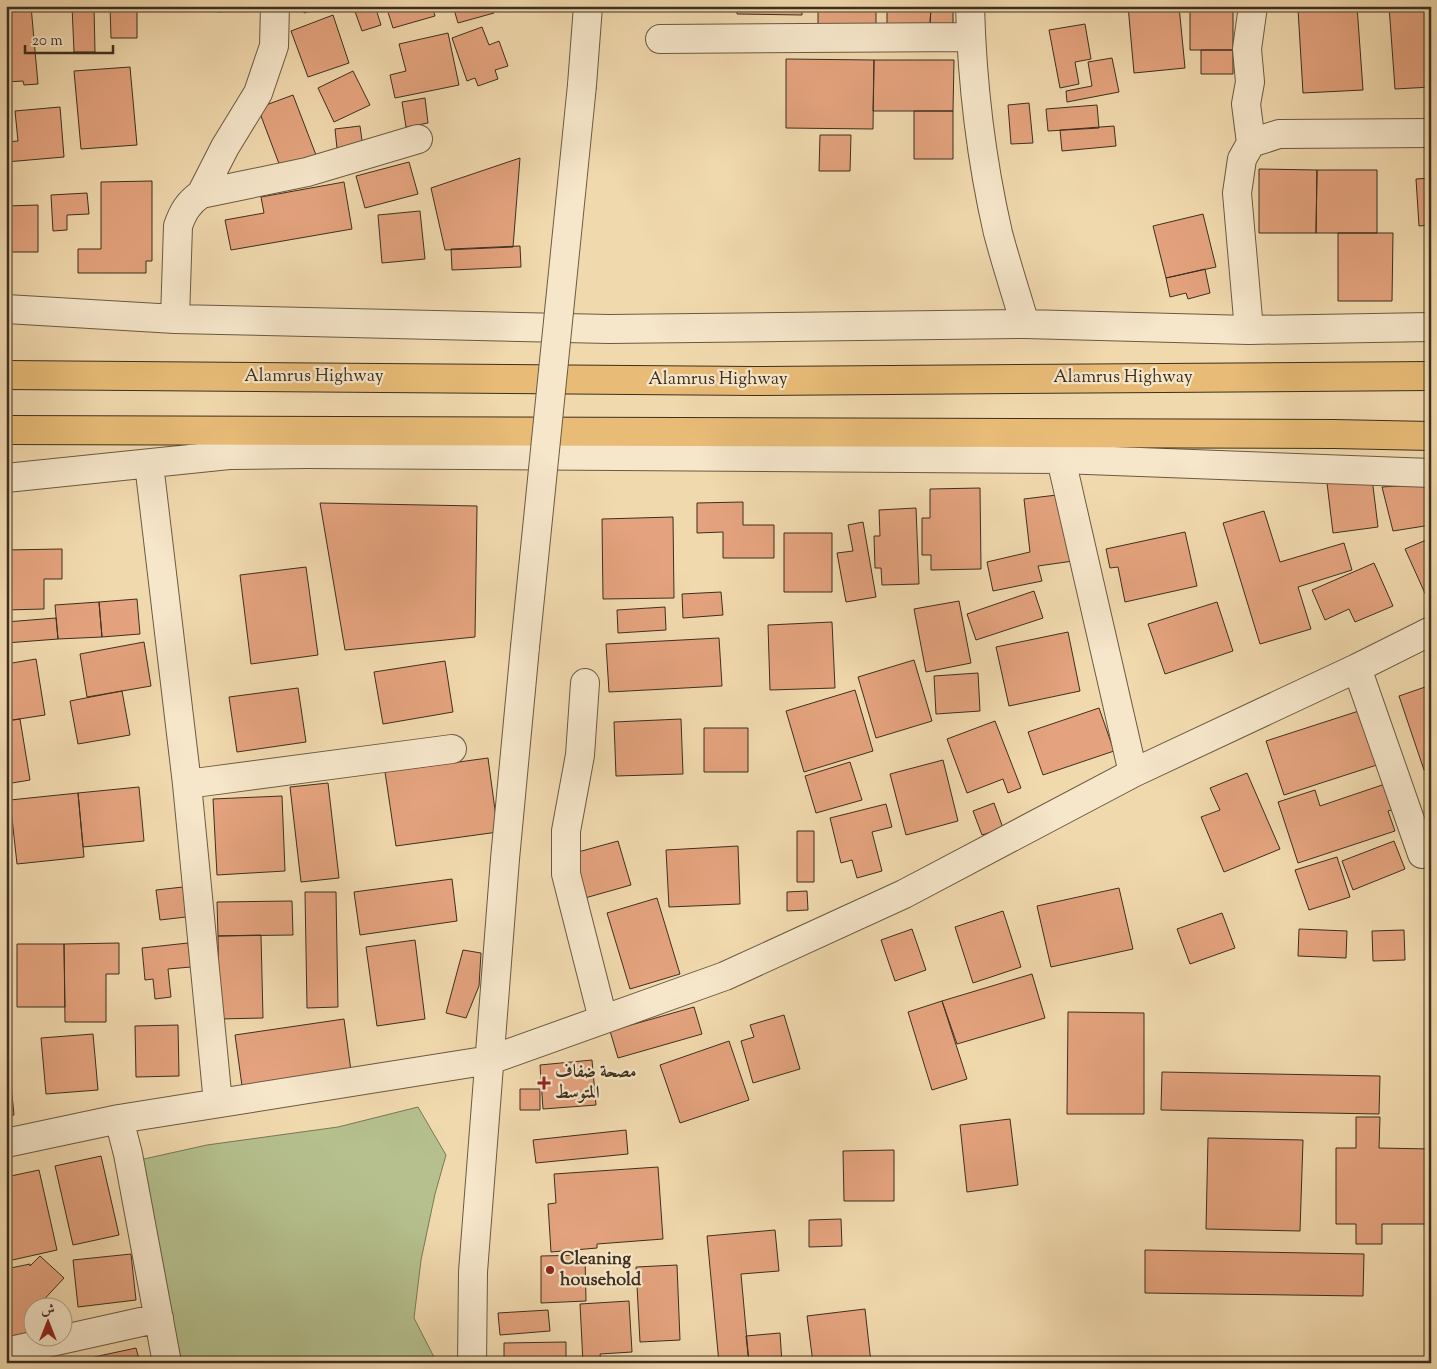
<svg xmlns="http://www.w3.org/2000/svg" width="1437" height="1369" viewBox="0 0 1437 1369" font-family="'Sorts Mill Goudy',Amiri,serif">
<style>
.green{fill:#b5c08e;stroke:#797856}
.building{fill:#e4a37e;stroke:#3d2f1e}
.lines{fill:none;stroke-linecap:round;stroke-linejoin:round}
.minor-casing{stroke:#6a5a42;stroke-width:30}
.major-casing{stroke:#3d2f1e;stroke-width:30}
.minor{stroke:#f6e6ca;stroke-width:28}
.major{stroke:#e8bc77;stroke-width:28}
.minor-bridge-casing{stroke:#6a5a42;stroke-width:30;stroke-linecap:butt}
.minor-bridge{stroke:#f6e6ca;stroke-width:28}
.poi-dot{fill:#8f2418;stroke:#f6e6ca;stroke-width:2}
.labels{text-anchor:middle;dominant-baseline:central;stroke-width:4.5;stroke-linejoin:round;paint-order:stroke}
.street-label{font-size:18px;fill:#3d2f1e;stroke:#f6e6ca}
.poi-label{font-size:18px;font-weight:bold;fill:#3d2f1e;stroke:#f6e6ca;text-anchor:start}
</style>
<rect width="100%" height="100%" fill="#f1d9ae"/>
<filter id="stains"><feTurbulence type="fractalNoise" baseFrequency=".004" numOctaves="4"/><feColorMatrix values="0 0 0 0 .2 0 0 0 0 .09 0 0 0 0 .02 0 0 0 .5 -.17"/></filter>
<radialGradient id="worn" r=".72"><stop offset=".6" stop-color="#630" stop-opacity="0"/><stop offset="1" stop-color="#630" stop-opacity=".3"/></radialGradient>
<path class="green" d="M418,1107L446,1155L435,1194L421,1260L414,1318L437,1363H182L135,1161L207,1145L338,1127Z"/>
<path class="building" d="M6,6H31L38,84L24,85L23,81L6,82Z
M72,6H94L95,52H74Z
M110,6H137V38H111Z
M217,6H262V9L218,12Z
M302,6H328L304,13Z
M353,6H375L381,25L362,31Z
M386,6H432L435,16L393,28Z
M453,6H493L494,13L458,23Z
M737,6H802V15L737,14Z
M818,6H876V29L818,28Z
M887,6H931L930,25L887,26Z
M931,6H953V25H930Z
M1128,6H1179L1185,68L1134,73Z
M1190,6H1233V50H1190Z
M1334,6H1357L1363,90L1303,93L1298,9Z
M1389,6H1431V87L1395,89Z
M333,15L349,63L308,77L291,31Z
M1085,24L1091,59L1075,62L1079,84L1060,88L1049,30Z
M482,27L489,45L499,41L508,66L495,70L498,79L478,86L475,78L467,81L452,38Z
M448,33L459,85L395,98L390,75L406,71L399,44Z
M1201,50H1233V74H1201Z
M1112,58L1119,92L1067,102L1066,91L1092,86L1088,62Z
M786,59L874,60L873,129L786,128Z
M874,60H954L953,111H873Z
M130,67L137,145L81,149L74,71Z
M353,71L370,105L334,122L318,88Z
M293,95L316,155L281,169L258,108Z
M425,98L428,123L406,127L402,102Z
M1029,103L1033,143L1011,144L1008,105Z
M1097,105L1099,128L1048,131L1046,109Z
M60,107L64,157L6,162V142L18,141L15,111Z
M914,111H953V159H914Z
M360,126L364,155L338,158L335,129Z
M1114,126L1116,146L1062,151L1060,130Z
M820,135H851L850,171H819Z
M520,158L513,247L445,250L431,188Z
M409,162L418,194L365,208L356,176Z
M1259,169L1317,170L1316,233H1259Z
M1317,170H1377V233H1316Z
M1431,178V225L1419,226L1416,179Z
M152,181V261H146V273H78V249H101V182Z
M344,182L352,229L231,250L225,220L264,213L261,197Z
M87,193L89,214L67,215V230L53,231L51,195Z
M38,205V252H6V206Z
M420,211L425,259L382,263L378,215Z
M1203,214L1216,267L1166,278L1153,226Z
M1338,233H1393L1392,301H1338Z
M1428,244H1431V285Z
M520,246L521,267L452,270L451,249Z
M1205,269L1210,293L1188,299L1186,293L1170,297L1166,278Z
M1372,478L1378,527L1333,533L1327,483Z
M1426,484L1431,500V525L1393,531L1382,487Z
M980,488L981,569L931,570V555H922V518H930V489Z
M1065,494L1073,561L1038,566L1042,581L993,591L987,562L1030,552L1024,499Z
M743,502V525H774V558H723V532L697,533V503Z
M320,503L477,506L475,637L345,650Z
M916,508L919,584L882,585L881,568H875L874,536H880L879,510Z
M1264,511L1280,562L1344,543L1352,570L1298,587L1311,629L1260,644L1223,523Z
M673,517L674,598L603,599L602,519Z
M863,522L876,597L846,602L837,553L853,551L848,525Z
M1185,532L1197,586L1125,602L1118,567L1110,568L1106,549Z
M784,533H832V592H784Z
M1431,538V598L1428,600L1405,549Z
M62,549V579H44V609L6,610V550Z
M1374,563L1393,606L1355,622L1349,609L1325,620L1312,590Z
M306,567L318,655L251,664L240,575Z
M1034,591L1043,618L976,640L967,614Z
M721,592L723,615L683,618L682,594Z
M137,599L140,634L102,637L99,602Z
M959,601L971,663L926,672L914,609Z
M99,602L102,637L58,639L55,605Z
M1217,602L1233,651L1165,674L1148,624Z
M665,607L666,630L618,633L617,610Z
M56,618L58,639L6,643V622Z
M832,622L835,688L770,690L768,625Z
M1068,632L1080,691L1009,706L996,647Z
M719,638L722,686L609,692L606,644Z
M144,642L151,686L87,697L80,654Z
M36,659L45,715L6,721V664Z
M914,660L932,721L876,738L858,677Z
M445,661L453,712L383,724L374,672Z
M978,673L980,711L936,714L934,676Z
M1431,685V767L1424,770L1399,696Z
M298,688L306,742L237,752L229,697Z
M855,690L873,751L804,772L786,711Z
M122,691L130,735L78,744L70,701Z
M1099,708L1114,751L1043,775L1028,732Z
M1368,708L1386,762L1284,795L1266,741Z
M20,719L30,780L6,784V721Z
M681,719L683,774L616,776L614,722Z
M995,721L1021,788L1008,793L1003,779L967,793L947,739Z
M704,728H748V772H704Z
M488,758L498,832L396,846L385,772Z
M943,760L958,821L906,835L890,774Z
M850,762L862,800L816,813L805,776Z
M1247,773L1280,849L1224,872L1201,817L1220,810L1210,788Z
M1394,781L1402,807L1388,811L1395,831L1298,863L1278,802L1315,790L1320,806Z
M328,783L339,878L301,882L290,787Z
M1431,783V798L1427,784Z
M139,787L144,841L83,847L78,793Z
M78,793L84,857L17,864L10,800Z
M282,796L285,871L217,875L213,799Z
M994,803L1003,828L982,835L973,811Z
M886,804L892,827L872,832L882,871L857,878L852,860L841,863L830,818Z
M797,831H814V882H797Z
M618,841L631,885L585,898L571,854Z
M1394,841L1405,869L1353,890L1342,861Z
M738,846L740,904L669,907L666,850Z
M1337,857L1350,897L1309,910L1295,870Z
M452,879L457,921L360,935L354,892Z
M183,887L186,917L160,920L156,890Z
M1119,888L1133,949L1051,967L1037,906Z
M807,891L808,910L787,911V892Z
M305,892H336L338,1007L307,1008Z
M657,898L680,974L630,989L607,913Z
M292,901L293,935L218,936L217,902Z
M1003,911L1021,967L973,983L955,927Z
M1222,913L1235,948L1190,964L1177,929Z
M912,929L926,970L895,981L881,940Z
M1299,929L1347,931L1346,958L1298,956Z
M1404,930L1405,960L1373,961L1372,931Z
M261,935L263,1018L219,1019L218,936Z
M415,940L425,1019L377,1026L366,947Z
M119,943V974H106V1022H65L64,944Z
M188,943L191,967L168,969L171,997L155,999L153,979L145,980L142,948Z
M17,944H64L65,1007H17Z
M463,950L481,953L479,986L466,1018L446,1013Z
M1032,974L1045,1018L957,1044L942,1001Z
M942,1001L967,1079L932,1090L908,1012Z
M694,1007L702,1034L618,1058L610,1031Z
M1068,1012L1144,1013V1114H1067Z
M784,1015L800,1069L753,1083L741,1041L754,1037L750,1025Z
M344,1019L351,1071L242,1086L235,1035Z
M178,1025L179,1076L136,1077L135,1026Z
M6,1033L14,1115L6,1116Z
M93,1034L98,1090L46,1094L41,1038Z
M729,1041L749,1100L680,1123L660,1065Z
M592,1060L596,1105L543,1109L540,1065Z
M1162,1072L1380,1076L1379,1114L1161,1110Z
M520,1089H540V1110H520Z
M1356,1117H1380L1379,1148L1431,1149V1224H1382V1244H1356V1224H1336V1148H1356Z
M1010,1119L1018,1185L967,1192L960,1125Z
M626,1130L628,1154L536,1163L533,1140Z
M1208,1138L1303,1140L1300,1231L1206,1229Z
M894,1150V1201H844L843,1151Z
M101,1156L119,1235L73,1245L55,1166Z
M658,1167L663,1239L597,1244V1248L551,1252L548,1204L556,1203L554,1174Z
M39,1170L57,1250L8,1261L6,1251V1177Z
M841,1219L842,1246L809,1247V1220Z
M775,1230L779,1271L741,1274L749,1363H719L707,1236Z
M1145,1250L1364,1254L1363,1296L1145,1293Z
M131,1254L136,1300L78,1307L73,1260Z
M585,1255L586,1301L541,1303V1256Z
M40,1256L64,1278L38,1306H32V1332L6,1337V1269L30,1264V1266Z
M677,1265L680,1340L640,1342L636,1267Z
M629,1301L632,1352L600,1354L601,1363H583L580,1304Z
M865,1309L871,1363H813L807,1316Z
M548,1310L550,1331L500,1335L498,1313Z
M780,1333L782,1363H749L746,1336Z
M566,1342V1363H504V1343Z
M136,1348L140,1363H95L94,1357Z"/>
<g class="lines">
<g class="minor-casing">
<path id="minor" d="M970,6C972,82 981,159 998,233C1006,263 1016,294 1025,324
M1253,6L1247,49L1250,82L1246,104L1251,143L1279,134L1431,133
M660,39L971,37
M582,85L588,6
M201,194L225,147L258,93L274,46L275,6
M6,309L175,319L609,329L1025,324L1249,330L1431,327
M175,319L178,226C183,212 188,203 201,194L307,172L418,139
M1249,330L1237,193L1242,159L1251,143
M1061,459L1133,773
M149,464L187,784L218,1103
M6,478L229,455L306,454L1061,459L1431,473
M1357,668L1422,854
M585,683L580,755L566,831V874L603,1019
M187,784L452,749
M119,1119L128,1154L167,1363
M6,1143L119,1119L490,1060L725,976L904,894L1133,773L1357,668L1431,631
M6,1352L159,1318
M472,1363L473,1272L505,859L525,647"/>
</g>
<g class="major-casing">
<path id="major" d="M6,375L754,381L1431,376
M6,430L1334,434L1431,436"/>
</g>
<use href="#minor" class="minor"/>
<use href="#major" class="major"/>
<g class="minor-bridge-casing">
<path id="minor-bridge" d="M525,647L582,85"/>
</g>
<use href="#minor-bridge" class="minor-bridge"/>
</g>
<g class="poi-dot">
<path d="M541.5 1075.5h5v5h5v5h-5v5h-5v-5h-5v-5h5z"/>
<circle cx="550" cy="1270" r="5"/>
</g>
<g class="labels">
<g class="street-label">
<text x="314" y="377">Alamrus Highway</text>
<text x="1123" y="378">Alamrus Highway</text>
<text x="718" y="380">Alamrus Highway</text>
</g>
<g class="poi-label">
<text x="555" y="1073">مصحة ضفاف<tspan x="555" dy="21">المتوسط</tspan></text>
<text x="560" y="1260">Cleaning<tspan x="560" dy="21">household</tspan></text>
</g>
</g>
<rect width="1437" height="1369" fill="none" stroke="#f1d9ae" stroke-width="25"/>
<rect x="8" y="8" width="1422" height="1354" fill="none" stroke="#3d2f1e" stroke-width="2.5"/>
<rect x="12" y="12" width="1412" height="1344" fill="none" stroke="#3d2f1e"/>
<g transform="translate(48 1322)"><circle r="24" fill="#f6e6ca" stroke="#ac9d85"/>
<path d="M0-4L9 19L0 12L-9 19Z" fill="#8f2418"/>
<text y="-8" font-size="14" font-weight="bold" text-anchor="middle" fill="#3d2f1e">ش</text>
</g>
<path d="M25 45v8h88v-8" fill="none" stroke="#3d2f1e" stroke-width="2.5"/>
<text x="32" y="45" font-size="15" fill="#3d2f1e" stroke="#f6e6ca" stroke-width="4" paint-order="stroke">20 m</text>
<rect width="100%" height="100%" filter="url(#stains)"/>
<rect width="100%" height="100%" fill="url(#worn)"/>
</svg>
